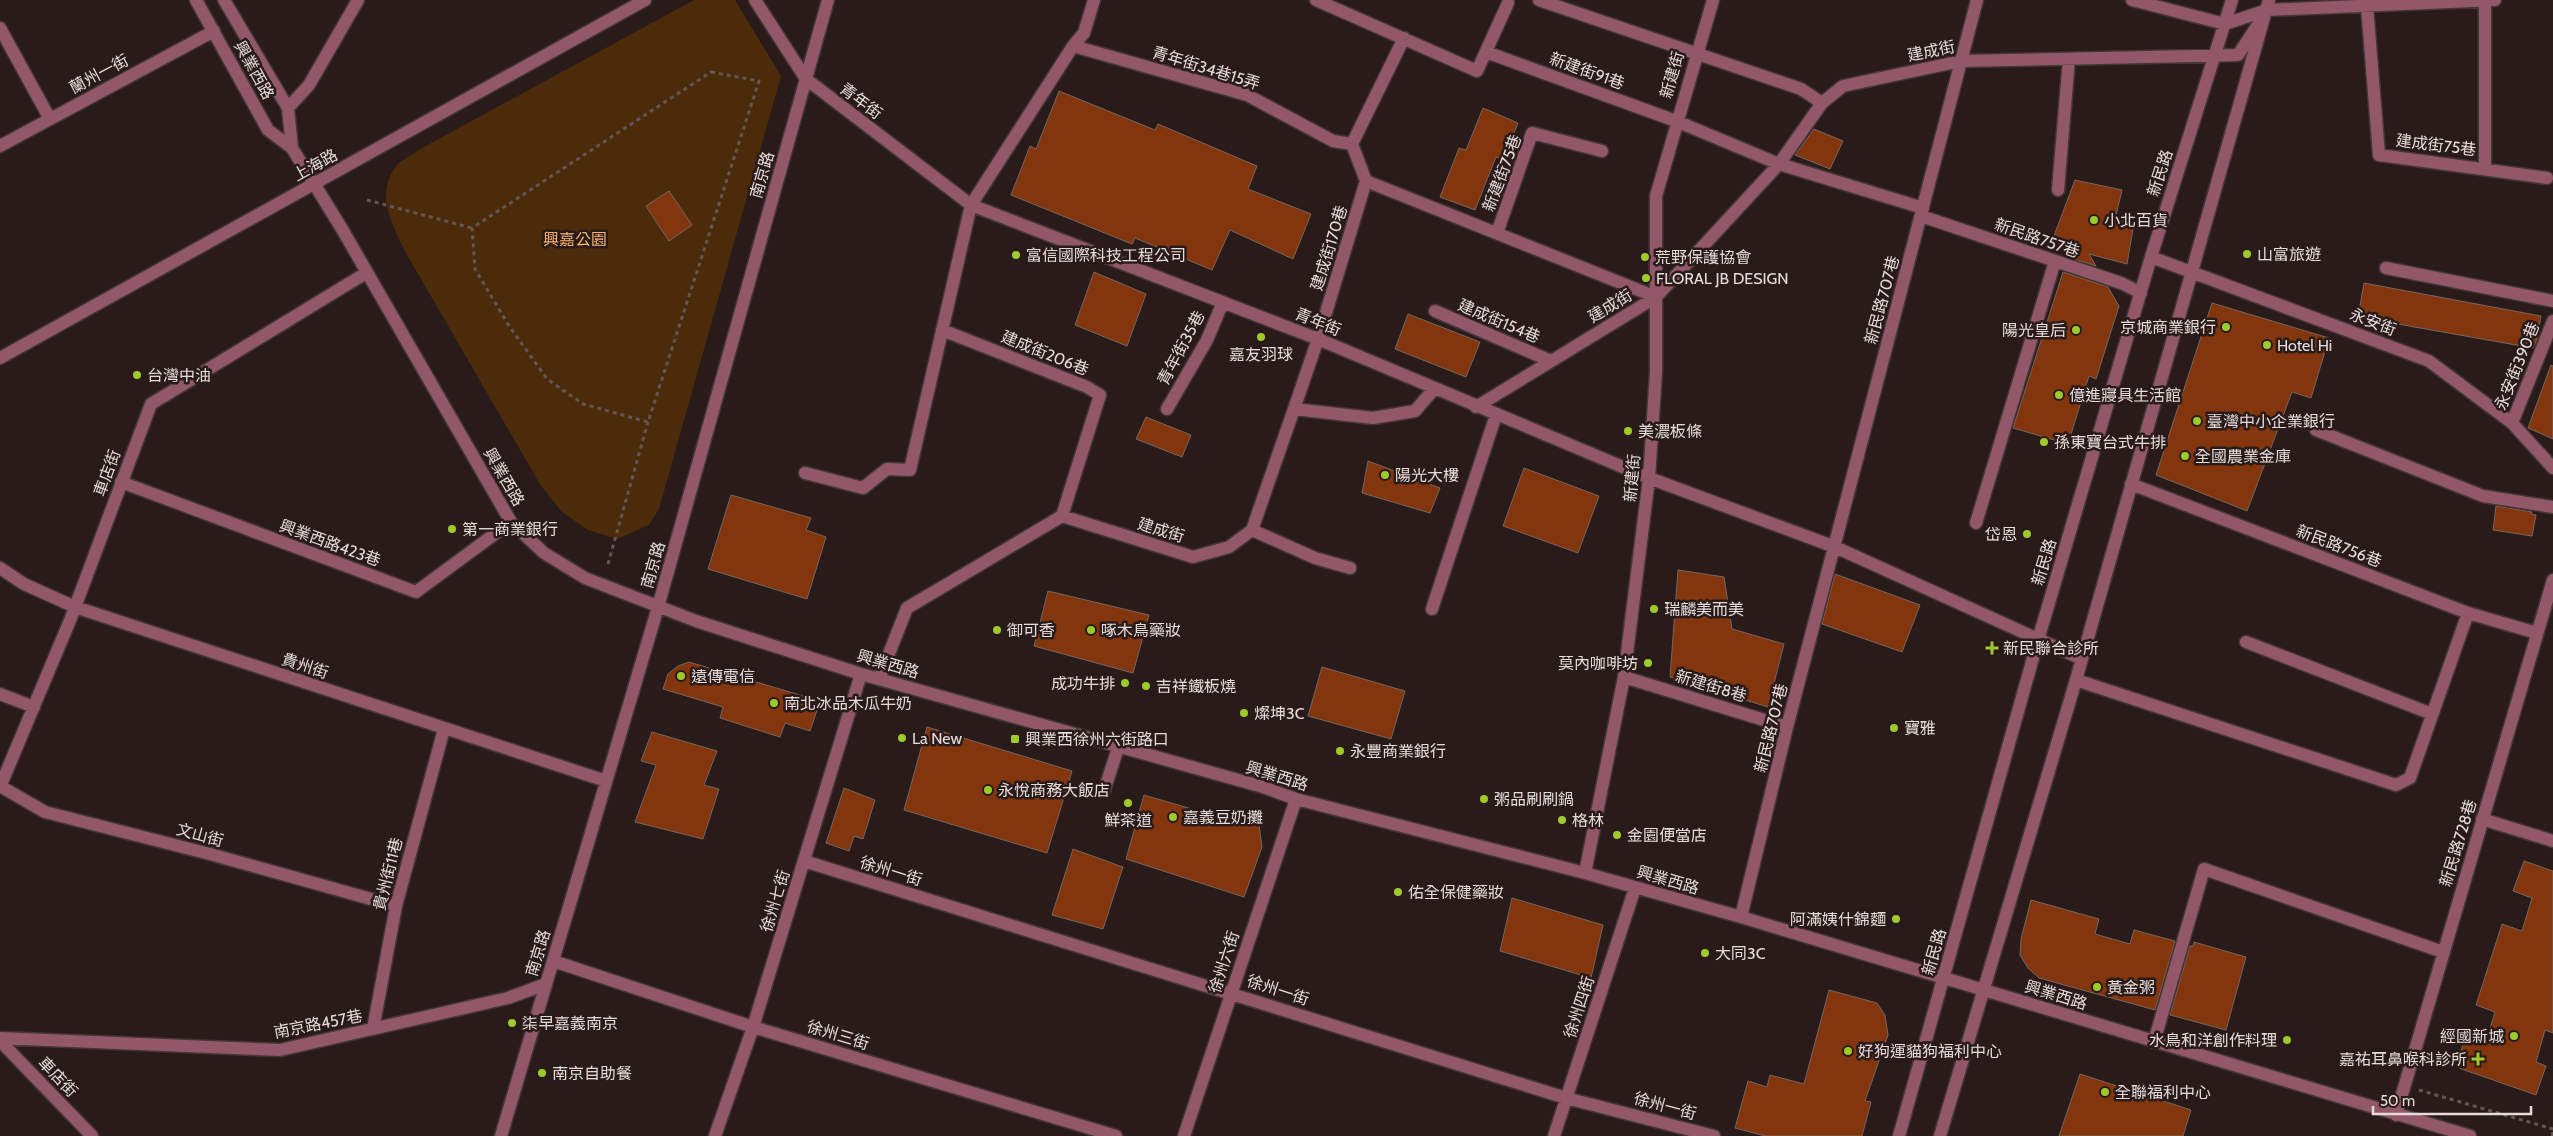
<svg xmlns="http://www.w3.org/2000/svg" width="2553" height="1136" viewBox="0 0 2553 1136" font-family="Cabin,'Noto Sans TC',sans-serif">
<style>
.green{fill:#4b2b09}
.building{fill:#83350e;stroke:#76665f}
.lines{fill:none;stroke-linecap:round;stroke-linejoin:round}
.minor-casing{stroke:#433635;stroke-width:15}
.path{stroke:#635655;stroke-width:3;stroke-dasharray:4 4;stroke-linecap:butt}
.minor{stroke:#925768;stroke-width:12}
.poi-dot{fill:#9fca2d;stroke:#291b1a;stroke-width:2}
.labels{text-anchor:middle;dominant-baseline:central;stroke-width:5;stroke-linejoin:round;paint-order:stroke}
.street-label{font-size:16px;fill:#e6dbda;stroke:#291b1a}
.poi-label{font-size:16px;fill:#e6dbda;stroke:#291b1a;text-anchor:start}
.park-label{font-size:16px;fill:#fab370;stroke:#291b1a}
</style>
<rect width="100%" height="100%" fill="#291b1a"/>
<path class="green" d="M694,0H735L781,76L659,509L649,525L617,539L588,530L562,512L541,486L407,255C394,228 375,198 394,169C399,160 414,154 422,148Z"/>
<path class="building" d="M1059,91L1155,130L1158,124L1257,166L1248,189L1311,214L1293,259L1230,230L1212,270L1135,238L1132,244L1011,195L1030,146L1036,149Z
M1483,108L1518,123L1503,160L1496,157L1475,210L1440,197L1459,148L1466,150Z
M1814,129L1843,141L1830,169L1795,155Z
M2075,180L2122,190L2116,215L2134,223L2127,264L2089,254L2096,266L2068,257L2072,247L2052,241Z
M669,191L692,225L669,241L646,206Z
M1094,272L1146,294L1127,346L1075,325Z
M2063,272L2108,287L2119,306L2096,379L2089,376L2068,444L2013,428Z
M2364,283L2541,316L2537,339L2533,348L2358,317Z
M2212,303L2329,338L2311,398L2292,392L2247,511L2156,475Z
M1408,314L1480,342L1466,377L1395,349Z
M2551,365L2553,366V439L2528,428Z
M1146,417L1191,435L1182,457L1136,439Z
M1368,461L1440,488L1430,513L1362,493Z
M1524,468L1599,496L1578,553L1503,526Z
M731,495L811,518L806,530L826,537L807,599L708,569Z
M2496,506L2532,512L2531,514L2536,515L2532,536L2493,530Z
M1678,570L1724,577L1732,629L1784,644L1768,707L1670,677Z
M1835,574L1920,605L1902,652L1822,624Z
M1048,591L1149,615L1133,673L1034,646Z
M689,662L820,701L810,731L785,723L780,737L720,718L723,707L663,689L668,674L678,666Z
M1322,667L1405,691L1391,739L1308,716Z
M927,727L1072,771L1047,853L904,810Z
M652,732L717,751L704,785L719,789L703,839L635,822L656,765L641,761Z
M844,788L875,800L863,839L854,836L849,851L826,843Z
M1144,795L1226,819L1227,815L1259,825L1262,847L1244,897L1126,859Z
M1073,849L1123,867L1103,929L1052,915Z
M2524,861L2553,871V1033L2545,1030L2536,1062L2546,1066L2536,1095L2456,1067L2465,1038L2485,1045L2495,1012L2476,1005L2502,924L2522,931L2532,898L2513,891Z
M1512,898L1603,925L1591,978L1500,951Z
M2031,900L2099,919L2095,934L2130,944L2134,930L2175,941L2155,1010L2039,978L2028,968L2020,955L2021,939Z
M2194,942L2246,957L2226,1030L2170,1015L2190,946H2193Z
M1829,990L1877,1003L1885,1015L1888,1035L1865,1101L1871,1102L1862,1136H1765L1735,1128L1748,1081L1767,1087L1770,1075L1804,1084Z
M2080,1074L2191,1110L2183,1136H2059Z"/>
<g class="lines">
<g class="minor-casing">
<path id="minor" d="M196,0L268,130L292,148L342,229L511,522L544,553L585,578L696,621L861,674L1263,787L1296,799L1585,873L1741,917L2470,1136
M224,0L288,108L292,148
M755,0L806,79L971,205L1318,339L1649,478L1835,547L2082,659
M1316,0L1477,71L1508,3
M1539,0L1801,89L1822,103
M2132,0L2225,24L2267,10L2495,0
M2367,6L2379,155L2547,178
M0,28L50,119
M1073,46L1247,95L1333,141L1352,144
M1486,52L1676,121L1779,164L1923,208
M288,108L309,85L358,0
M0,146L214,31
M2485,168V0
M1366,181L1656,297
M1366,181L1352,144L1404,38
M2058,190L2069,59
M1921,216L2121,283L2141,293
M1497,233L1532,133L1602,151
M2151,257L2429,361L2512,423L2553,468
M2386,268L2553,301
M1435,311L1551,361
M942,330L1087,387L1100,395L1062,516
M0,358L645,0
M1476,407L1656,297L1779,164L1822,103L1843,86L1961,61L2238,55L2259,23
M1167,409L1207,340L1223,302
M1294,409L1318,339L1366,181
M2512,423L2553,321
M2316,430L2483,496L2553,507
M805,473L863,488L887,469L910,470L971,205L1073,46L1084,33L1094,0
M121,482L416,592L511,522
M2131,484L2468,613L2537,633
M1976,523L2055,261
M1252,530L1315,558L1350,568
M0,568L24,584L75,607L606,781
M1432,609L1496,415
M2246,642L2432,714
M1624,677L1787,727
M879,679L907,608L1062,516L1193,557L1229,547L1252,530L1294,409L1373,418L1415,411L1434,389
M2076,680L2396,785L2410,778L2468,613
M0,694L34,707
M0,786L45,812L210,854L396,906
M0,787L71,618L151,404L366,273
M1104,791L1118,748
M2482,819L2553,841
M804,861L1566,1098L1714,1136
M1585,873L1624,677L1649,478L1656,372V196L1713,0
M1741,917L1787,727L1977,0
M553,961L753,1027L1116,1136
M373,1029L396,906L444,729
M0,1038L280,1050L508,998L546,984
M0,1041L92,1136
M2154,1042L2204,869L2443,952
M2396,1115L2553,580
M501,1136L658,607L828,0
M715,1136L753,1027L861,674
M1184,1136L1296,799
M1554,1136L1635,888
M1899,1136L2038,640L2151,257L2232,0
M1940,1136L2076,680L2269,0"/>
</g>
<path class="path" d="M711,72L759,81L648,422L583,404L547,379L509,326L475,269L472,228Z
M367,200L472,228
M608,564L648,422
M2419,1090L2553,1129
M2552,1136L2553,1132"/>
<use href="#minor" class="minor"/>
</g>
<g class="poi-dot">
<circle cx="2094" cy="220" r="5"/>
<circle cx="2247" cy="254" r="5"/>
<circle cx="1016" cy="255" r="5"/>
<circle cx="1645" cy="257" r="5"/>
<circle cx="1646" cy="278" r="5"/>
<circle cx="2226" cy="327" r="5"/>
<circle cx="2076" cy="330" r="5"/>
<circle cx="1261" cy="337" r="5"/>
<circle cx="2267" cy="345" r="5"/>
<circle cx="137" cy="375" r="5"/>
<circle cx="2059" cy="395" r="5"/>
<circle cx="2197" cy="421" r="5"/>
<circle cx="1628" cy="431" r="5"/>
<circle cx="2044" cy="442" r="5"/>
<circle cx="2185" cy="456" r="5"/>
<circle cx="1385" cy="475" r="5"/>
<circle cx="452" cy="529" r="5"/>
<circle cx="2027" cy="534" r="5"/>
<circle cx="1654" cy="609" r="5"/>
<circle cx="997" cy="630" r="5"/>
<circle cx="1091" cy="630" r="5"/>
<path d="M1989.5 640.5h5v5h5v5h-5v5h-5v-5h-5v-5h5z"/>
<circle cx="1648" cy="663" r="5"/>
<circle cx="681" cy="676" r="5"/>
<circle cx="1125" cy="683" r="5"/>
<circle cx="1146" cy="686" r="5"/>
<circle cx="774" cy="703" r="5"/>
<circle cx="1244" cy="713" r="5"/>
<circle cx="1894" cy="728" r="5"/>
<circle cx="902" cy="738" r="5"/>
<rect x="1010" y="734" width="10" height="10" rx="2.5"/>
<circle cx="1340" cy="751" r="5"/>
<circle cx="988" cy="790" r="5"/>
<circle cx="1484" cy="799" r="5"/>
<circle cx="1128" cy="803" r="5"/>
<circle cx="1173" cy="817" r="5"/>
<circle cx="1562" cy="820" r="5"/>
<circle cx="1617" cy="835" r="5"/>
<circle cx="1398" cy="892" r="5"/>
<circle cx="1896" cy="919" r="5"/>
<circle cx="1705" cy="953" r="5"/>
<circle cx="2097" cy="987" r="5"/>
<circle cx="512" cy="1023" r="5"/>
<circle cx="2514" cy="1036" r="5"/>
<circle cx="2287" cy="1040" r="5"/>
<circle cx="1848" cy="1051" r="5"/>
<path d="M2475.5 1051.5h5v5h5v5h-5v5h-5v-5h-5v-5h5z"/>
<circle cx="542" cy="1073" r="5"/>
<circle cx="2105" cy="1092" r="5"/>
</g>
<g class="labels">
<g class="street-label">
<text transform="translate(1931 51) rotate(-11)">建成街</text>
<text transform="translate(1206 68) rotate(17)">青年街34巷15弄</text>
<text transform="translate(254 70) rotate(61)">興業西路</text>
<text transform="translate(1587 71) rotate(20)">新建街91巷</text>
<text transform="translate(99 74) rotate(-28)">蘭州一街</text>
<text transform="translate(1672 75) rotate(-74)">新建街</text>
<text transform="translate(861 101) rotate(37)">青年街</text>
<text transform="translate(2436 145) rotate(7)">建成街75巷</text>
<text transform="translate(315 165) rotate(-29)">上海路</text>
<text transform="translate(1502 173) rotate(-69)">新建街75巷</text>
<text transform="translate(2160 173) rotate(-72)">新民路</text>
<text transform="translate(762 175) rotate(-74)">南京路</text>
<text transform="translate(2037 238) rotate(19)">新民路757巷</text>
<text transform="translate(1329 248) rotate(-73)">建成街170巷</text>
<text transform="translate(1882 300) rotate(-75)">新民路707巷</text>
<text transform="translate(1610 306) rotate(-31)">建成街</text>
<text transform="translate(1499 321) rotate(23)">建成街154巷</text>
<text transform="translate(1318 322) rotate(22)">青年街</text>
<text transform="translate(2373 322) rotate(21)">永安街</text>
<text transform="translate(1181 348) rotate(-62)">青年街35巷</text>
<text transform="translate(1045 353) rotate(22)">建成街206巷</text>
<text transform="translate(2517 366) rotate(-68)">永安街390巷</text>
<text transform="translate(107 473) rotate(-70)">車店街</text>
<text transform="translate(504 477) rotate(60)">興業西路</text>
<text transform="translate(1632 478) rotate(-85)">新建街</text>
<text transform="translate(1161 530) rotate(17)">建成街</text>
<text transform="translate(330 543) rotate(20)">興業西路423巷</text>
<text transform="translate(2339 546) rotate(21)">新民路756巷</text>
<text transform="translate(2044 562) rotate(-73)">新民路</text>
<text transform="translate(653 565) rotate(-74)">南京路</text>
<text transform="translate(888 664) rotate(16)">興業西路</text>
<text transform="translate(305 666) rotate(18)">貴州街</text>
<text transform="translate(1711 686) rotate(17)">新建街8巷</text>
<text transform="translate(1771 728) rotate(-76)">新民路707巷</text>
<text transform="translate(1277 776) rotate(17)">興業西路</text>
<text transform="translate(200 835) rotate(15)">文山街</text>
<text transform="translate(2458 843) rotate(-73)">新民路728巷</text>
<text transform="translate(891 871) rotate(17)">徐州一街</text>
<text transform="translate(388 874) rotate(-76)">貴州街11巷</text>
<text transform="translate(1668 880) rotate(16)">興業西路</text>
<text transform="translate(775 901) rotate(-73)">徐州七街</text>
<text transform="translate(1934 952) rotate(-74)">新民路</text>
<text transform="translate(538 953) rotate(-73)">南京路</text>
<text transform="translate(1224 962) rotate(-72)">徐州六街</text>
<text transform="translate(1278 990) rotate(18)">徐州一街</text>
<text transform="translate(2056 995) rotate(17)">興業西路</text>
<text transform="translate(1579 1007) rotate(-72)">徐州四街</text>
<text transform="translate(318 1024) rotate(-11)">南京路457巷</text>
<text transform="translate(838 1035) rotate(17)">徐州三街</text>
<text transform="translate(58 1077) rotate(46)">車店街</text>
<text transform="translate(1665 1106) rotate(15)">徐州一街</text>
</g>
<g class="poi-label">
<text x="2104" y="220">小北百貨</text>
<text x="2257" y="254">山富旅遊</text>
<text x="1026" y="255">富信國際科技工程公司</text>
<text x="1655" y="257">荒野保護協會</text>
<text x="1656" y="278">FLORAL JB DESIGN</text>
<text x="2216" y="327" text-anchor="end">京城商業銀行</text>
<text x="2066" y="330" text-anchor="end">陽光皇后</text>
<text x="2277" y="345">Hotel Hi</text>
<text x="1261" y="354" text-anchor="middle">嘉友羽球</text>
<text x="147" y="375">台灣中油</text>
<text x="2069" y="395">億進寢具生活館</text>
<text x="2207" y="421">臺灣中小企業銀行</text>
<text x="1638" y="431">美濃板條</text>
<text x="2054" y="442">孫東寶台式牛排</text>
<text x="2195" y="456">全國農業金庫</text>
<text x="1395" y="475">陽光大樓</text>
<text x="462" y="529">第一商業銀行</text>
<text x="2017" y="534" text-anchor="end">岱恩</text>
<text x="1664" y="609">瑞麟美而美</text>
<text x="1007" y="630">御可香</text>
<text x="1101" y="630">啄木鳥藥妝</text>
<text x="2003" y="648">新民聯合診所</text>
<text x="1638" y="663" text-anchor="end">莫內咖啡坊</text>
<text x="691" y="676">遠傳電信</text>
<text x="1115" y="683" text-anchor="end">成功牛排</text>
<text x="1156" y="686">吉祥鐵板燒</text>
<text x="784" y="703">南北冰品木瓜牛奶</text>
<text x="1254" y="713">燦坤3C</text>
<text x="1904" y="728">寶雅</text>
<text x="912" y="738">La New</text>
<text x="1025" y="739">興業西徐州六街路口</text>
<text x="1350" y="751">永豐商業銀行</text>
<text x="998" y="790">永悅商務大飯店</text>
<text x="1494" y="799">粥品刷刷鍋</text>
<text x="1183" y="817">嘉義豆奶攤</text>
<text x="1128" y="820" text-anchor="middle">鮮茶道</text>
<text x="1572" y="820">格林</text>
<text x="1627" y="835">金園便當店</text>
<text x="1408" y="892">佑全保健藥妝</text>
<text x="1886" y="919" text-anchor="end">阿滿姨什錦麵</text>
<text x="1715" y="953">大同3C</text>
<text x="2107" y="987">黃金粥</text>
<text x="522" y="1023">柒早嘉義南京</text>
<text x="2504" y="1036" text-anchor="end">經國新城</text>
<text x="2277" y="1040" text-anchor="end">水鳥和洋創作料理</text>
<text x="1858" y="1051">好狗運貓狗福利中心</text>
<text x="2467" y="1059" text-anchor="end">嘉祐耳鼻喉科診所</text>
<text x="552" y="1073">南京自助餐</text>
<text x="2115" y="1092">全聯福利中心</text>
</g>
<g class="park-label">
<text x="575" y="239">興嘉公園</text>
</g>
</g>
<path d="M2373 1106v8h158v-8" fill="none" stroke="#e6dbda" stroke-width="2.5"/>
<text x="2380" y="1106" font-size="15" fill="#e6dbda" stroke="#291b1a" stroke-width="4" paint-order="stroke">50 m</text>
</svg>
